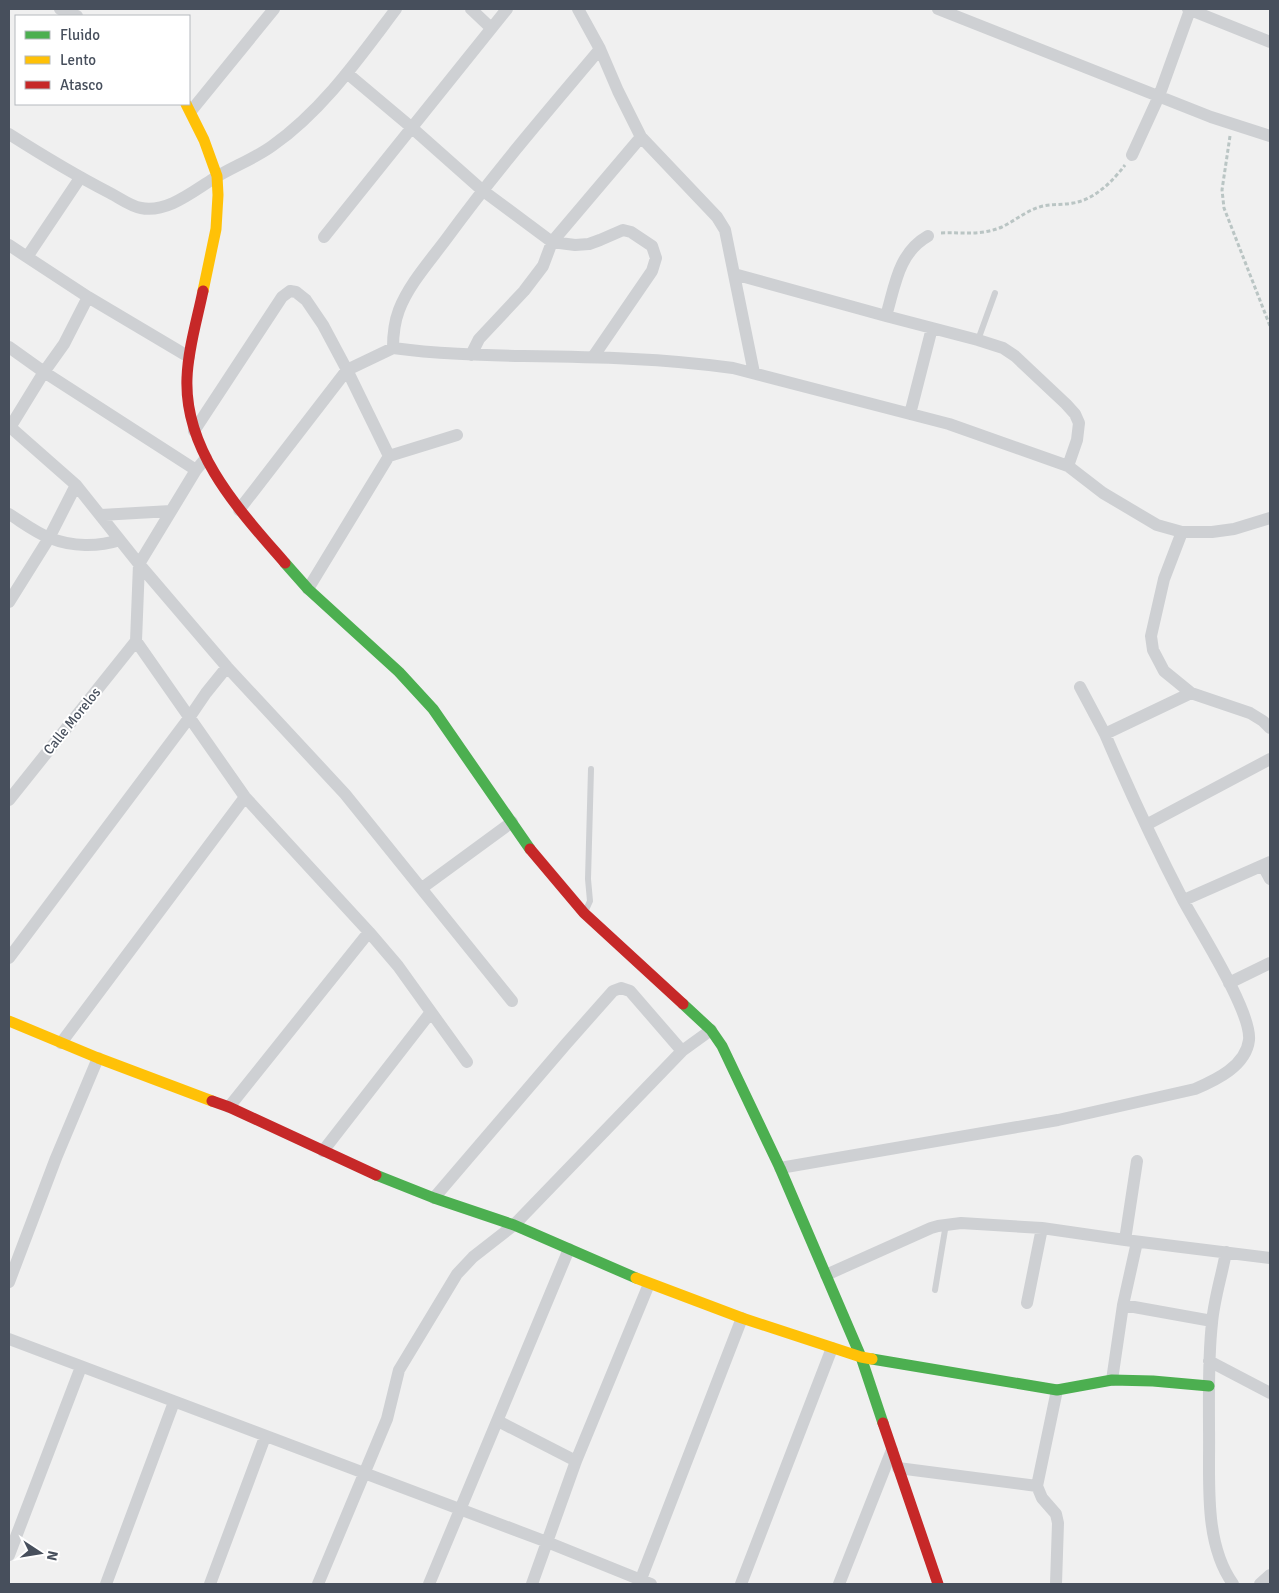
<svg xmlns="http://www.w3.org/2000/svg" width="1279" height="1593" viewBox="0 0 1279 1593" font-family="Signika,sans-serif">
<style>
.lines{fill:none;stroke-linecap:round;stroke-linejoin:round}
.path{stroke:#bac5c4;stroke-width:3;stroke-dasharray:4 2.5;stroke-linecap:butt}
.lane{stroke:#ced0d3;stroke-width:6}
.street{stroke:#ced0d3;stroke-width:12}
.fast{stroke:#4caf50;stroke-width:11}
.slow{stroke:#ffc107;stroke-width:11}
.jam{stroke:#c62828;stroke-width:11}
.labels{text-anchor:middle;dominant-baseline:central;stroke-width:4;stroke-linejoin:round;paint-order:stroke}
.street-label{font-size:14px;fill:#474f5c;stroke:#fff}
</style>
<rect width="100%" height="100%" fill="#f0f0f0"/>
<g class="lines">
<path class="path" d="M1230,136L1222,190L1224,208L1270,326
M941,233C963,232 980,236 1002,227C1016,220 1027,210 1043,206C1053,204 1063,205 1073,203C1094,200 1113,181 1125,165"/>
<path class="lane" d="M978,340L995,293
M585,912L590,901L588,879L591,769
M935,1290L946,1224"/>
<path class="street" d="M60,9L77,16
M471,9L491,28
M578,9L600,49L618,91L641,137L717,217L725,230L754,373
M938,9L1211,117L1270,136
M1188,9L1270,42
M348,74L411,127L482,190L552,242L575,245L589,244L600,240L623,230L631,232L652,246L656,258L652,271L593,357
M191,111L274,9
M9,134C42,155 75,175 110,193C120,198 130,206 141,208C167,213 192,192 213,179C232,167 254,159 272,146C323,110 359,58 396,9
M1132,155L1159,96L1190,10
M324,237L507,9
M9,245L27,257
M734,274L886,316L978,340L1003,348L1015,356L1066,404L1075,414L1079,423L1077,440L1068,466
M88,297L189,357
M886,316C895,286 898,253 928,236
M9,347L44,372L196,470
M393,348C436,354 480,355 523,356C593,357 664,358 733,368L949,424L1068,466L1103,493L1157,525L1182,532H1212L1234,529L1270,518
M471,355L479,339L524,291L543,266L552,242L641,137
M910,414L932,328
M9,426L76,485L139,564L227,667L345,794L512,1001
M9,429L44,372L64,344L88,297L27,257L80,178
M194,431L282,297L290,291L296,292L306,300L323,325L347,370L389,456
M206,458L196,470L139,564L136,641L245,797L369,932L398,966L431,1012L323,1151
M239,510L347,370L393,348C393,334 394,323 399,310C409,284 430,261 447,238C495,172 548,111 600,49
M9,514C22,522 36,533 50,538C72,547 98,547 120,540
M101,515L171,511
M1182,532L1164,579L1151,636L1153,650L1164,671L1191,693L1250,713L1263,721L1270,728
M308,589L389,456L457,435
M9,602L49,538L76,485
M1080,687L1105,734
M9,800L136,641
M1146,825L1270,759
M1263,866L1270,879
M422,888L512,822
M1184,900L1270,862
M9,958L189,718L206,693L227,667
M1229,983L1270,963
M431,1012L467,1062
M61,1043L245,797
M229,1107L369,932
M780,1168L1058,1120L1195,1089C1216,1080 1246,1066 1249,1040C1252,1012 1198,928 1183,900C1155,846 1129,790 1105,734L1191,693
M434,1198L566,1044L613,991L621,988L630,991L682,1051
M1125,1240L1137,1161
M1226,1252C1222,1275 1214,1299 1212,1323C1208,1358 1209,1393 1209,1429C1210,1479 1203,1542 1233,1584
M826,1275L931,1228L938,1226L961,1223L1042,1228L1125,1240L1270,1258
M9,1282L56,1158L98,1058
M1027,1303L1042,1228
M1123,1305L1212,1321
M9,1339L547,1542L651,1584
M1209,1361L1270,1393
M1112,1380L1123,1305L1137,1242
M498,1421L576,1461
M898,1468L1037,1486
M9,1555L81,1367
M106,1584L174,1402
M210,1584L265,1437
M318,1584L387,1419L399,1370L457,1274L473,1257L514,1225L682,1051L711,1030
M429,1584L569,1249
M532,1584L576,1461L649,1284
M639,1584L742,1318
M741,1584L832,1348
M839,1584L892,1450
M1056,1584L1058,1523L1056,1514L1042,1498L1037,1486L1057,1390
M1260,1584L1270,1575"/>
<path class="fast" d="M285,563L308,589L399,672L433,709L530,849
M683,1004L711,1030L722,1046L780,1168L861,1357L883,1423
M376,1175L434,1198L514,1225L636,1278
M872,1359L1057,1390L1112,1380L1153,1381L1209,1386"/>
<path class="slow" d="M186,104L204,140L217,176L218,195L216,229L203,291
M9,1021L98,1058L212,1101
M636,1278L742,1318L861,1357L872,1359"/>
<path class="jam" d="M203,291C197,320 188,349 187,378C184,452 240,511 285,563
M530,849L584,913L683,1004
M212,1101L229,1107L376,1175
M883,1423L938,1584"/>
</g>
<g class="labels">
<g class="street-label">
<text transform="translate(72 721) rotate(-51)">Calle Morelos</text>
</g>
</g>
<rect width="1279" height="1593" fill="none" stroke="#474f5c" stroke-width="20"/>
<rect x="15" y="15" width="175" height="90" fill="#ffffff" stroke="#b5b9be"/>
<rect x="25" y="31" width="25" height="8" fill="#4caf50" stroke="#b5b9be"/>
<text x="60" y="40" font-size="15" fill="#474f5c">Fluido</text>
<rect x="25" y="56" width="25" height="8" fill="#ffc107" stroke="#b5b9be"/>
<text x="60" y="65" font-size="15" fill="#474f5c">Lento</text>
<rect x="25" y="81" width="25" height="8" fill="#c62828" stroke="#b5b9be"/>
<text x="60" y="90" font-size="15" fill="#474f5c">Atasco</text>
<g transform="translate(40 1553) rotate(102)" stroke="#ffffff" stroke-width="4" paint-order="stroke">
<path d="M0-4L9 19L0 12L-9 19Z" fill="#474f5c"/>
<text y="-8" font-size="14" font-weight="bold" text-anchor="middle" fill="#474f5c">N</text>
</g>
</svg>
